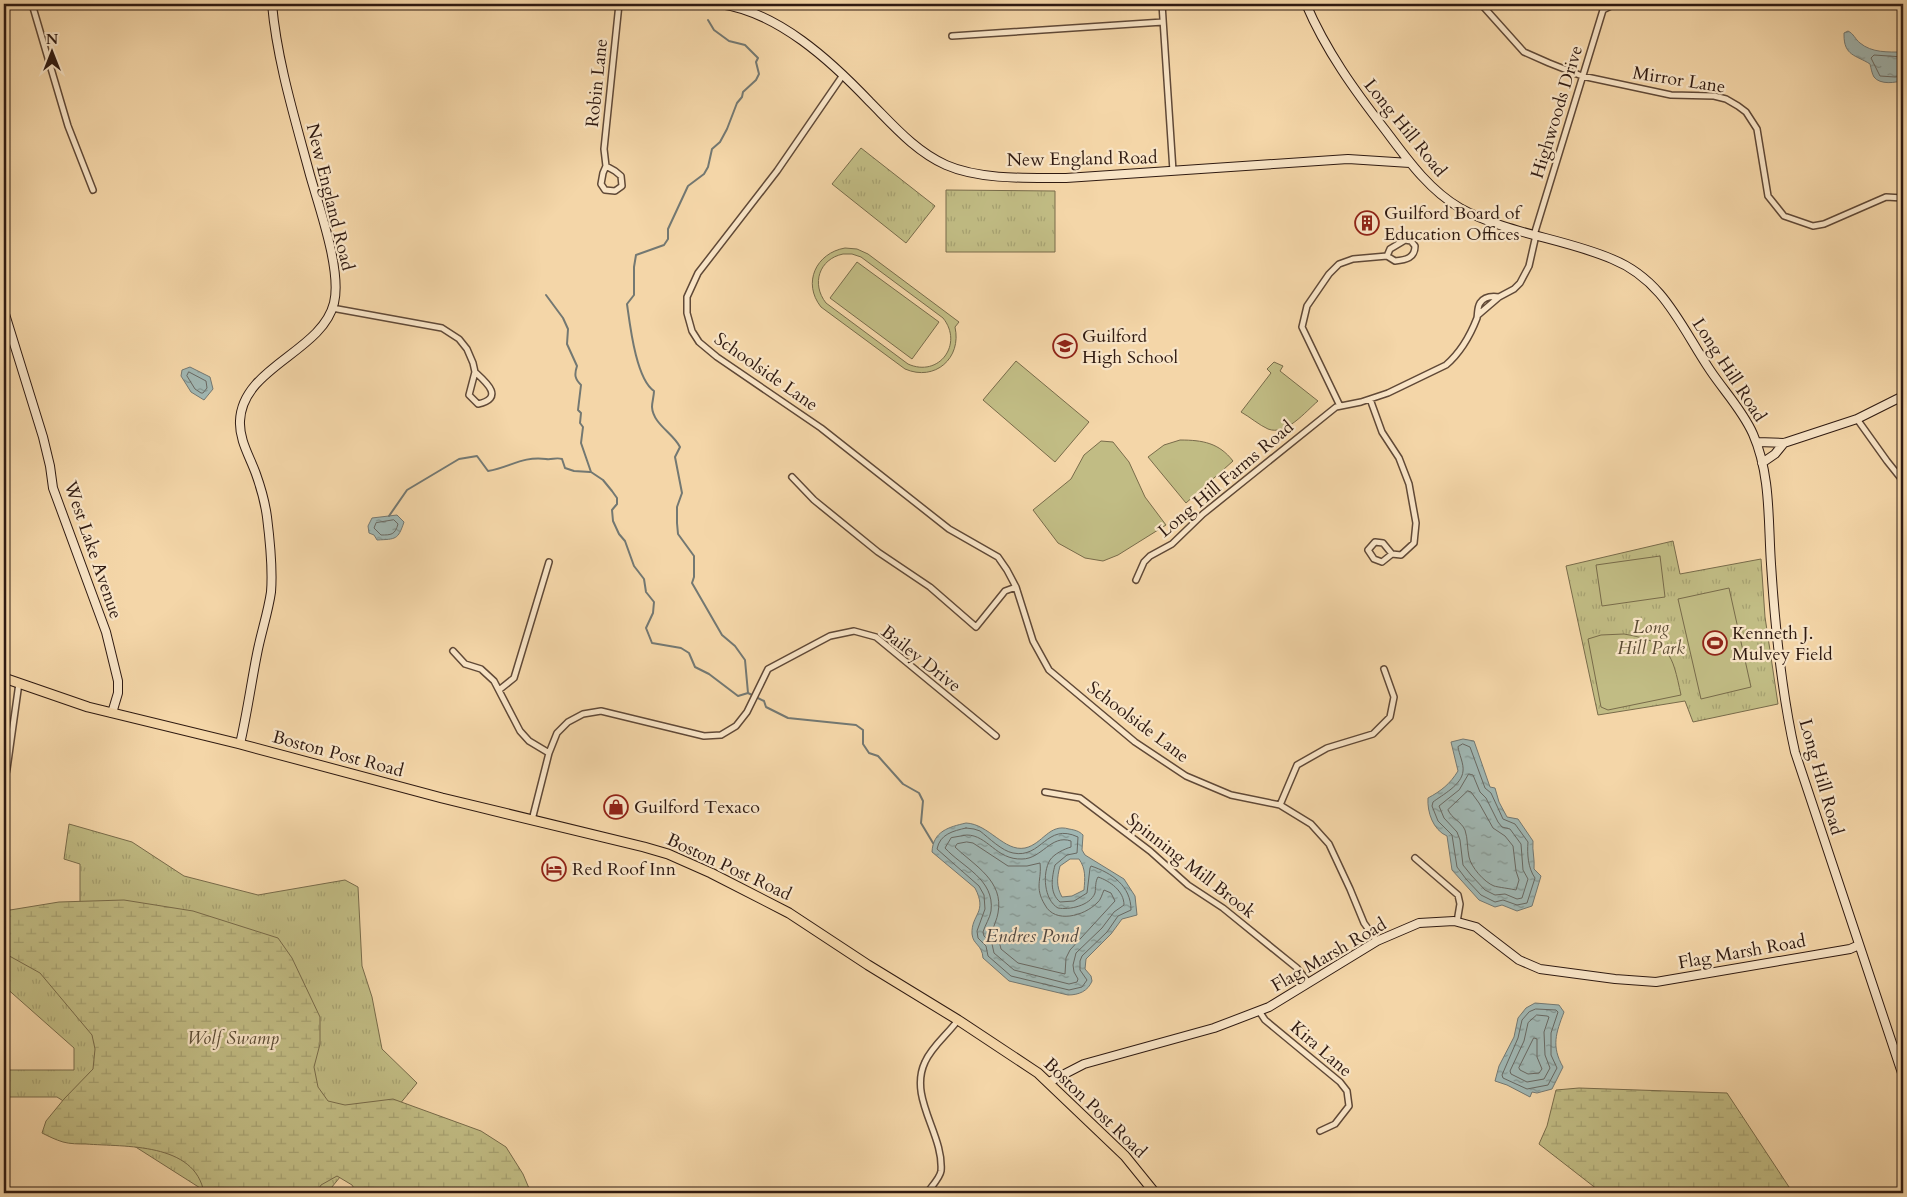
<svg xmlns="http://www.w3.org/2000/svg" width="1907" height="1197" viewBox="0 0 1907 1197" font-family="Cardo,serif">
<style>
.grass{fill:url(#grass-tufts);stroke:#786b4a}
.wetland{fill:url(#wetland-marsh);stroke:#786b4a}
.pitch{fill:#c1bc84;stroke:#786b4a;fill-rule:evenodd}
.water{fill:url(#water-ripples);stroke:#737872;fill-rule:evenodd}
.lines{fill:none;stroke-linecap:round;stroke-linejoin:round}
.shore{stroke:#686862;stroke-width:1}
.stream{stroke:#737872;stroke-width:2}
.street-casing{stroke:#604937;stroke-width:8}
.secondary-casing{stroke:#2f1a11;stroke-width:10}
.primary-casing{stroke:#2f1a11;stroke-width:11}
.street{stroke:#f8e4c6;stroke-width:5}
.secondary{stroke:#f8e4c6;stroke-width:8}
.primary{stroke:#f4d6a8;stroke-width:9}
.labels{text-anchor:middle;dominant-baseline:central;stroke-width:4.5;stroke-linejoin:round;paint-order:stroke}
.street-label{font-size:18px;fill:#2f1a11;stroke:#f8e4c6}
.poi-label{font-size:18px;fill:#2f1a11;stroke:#f8e4c6;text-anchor:start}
.park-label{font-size:18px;font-style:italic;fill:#5b4b34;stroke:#f8e4c6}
.water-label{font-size:19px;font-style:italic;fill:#514942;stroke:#f8e4c6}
</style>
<defs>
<pattern id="grass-tufts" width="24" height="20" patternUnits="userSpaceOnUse" patternTransform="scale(1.25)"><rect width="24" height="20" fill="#c1bc84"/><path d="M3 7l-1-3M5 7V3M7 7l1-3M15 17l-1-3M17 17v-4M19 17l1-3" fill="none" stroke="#a6a171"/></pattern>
<pattern id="wetland-marsh" width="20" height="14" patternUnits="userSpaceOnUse" patternTransform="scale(1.25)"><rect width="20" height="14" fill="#c1bc84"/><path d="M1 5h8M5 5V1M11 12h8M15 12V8" fill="none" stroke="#a6a171"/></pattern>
<pattern id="water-ripples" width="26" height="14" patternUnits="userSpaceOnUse" patternTransform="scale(1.25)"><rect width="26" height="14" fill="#a0b7b3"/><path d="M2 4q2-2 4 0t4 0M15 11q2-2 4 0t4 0" fill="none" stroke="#839490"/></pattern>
</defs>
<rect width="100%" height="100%" fill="#f4d6a8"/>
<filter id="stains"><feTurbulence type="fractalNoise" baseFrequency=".004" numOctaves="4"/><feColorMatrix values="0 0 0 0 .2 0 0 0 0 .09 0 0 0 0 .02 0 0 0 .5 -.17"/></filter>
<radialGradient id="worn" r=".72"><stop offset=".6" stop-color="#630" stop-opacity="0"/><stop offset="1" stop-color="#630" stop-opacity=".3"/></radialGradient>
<path class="grass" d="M861,148L935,206L906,243L832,184Z
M946,190L1055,191V252H946Z
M1673,541L1680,574L1761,559L1765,617L1778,704L1693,722L1685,701L1598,715L1566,566Z
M69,824L132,842L184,876L258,895L345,880L358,887L362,966L372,997L382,1049L417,1083L327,1193H208L57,1097H4V1070H74V1048L4,986V948H80V864L64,859Z"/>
<path class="wetland" d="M124,900L193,911L278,938L292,958L320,1017V1044L314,1067L318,1087L328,1101L345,1105L393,1099L481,1131L506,1147L523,1174L531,1193H357L352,1185L337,1176L321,1185L316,1193H204C195,1142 125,1147 86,1144C79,1144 70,1144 63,1142C56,1140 48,1136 42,1133L46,1121L64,1099L93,1069L95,1049L92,1035L40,973L4,953V911L59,902Z
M1579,1088L1727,1093L1793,1193H1602L1539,1144L1547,1126L1556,1090Z"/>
<path class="pitch" d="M845,248L857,249L868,254L959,322L955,327C962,358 935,382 905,369L821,307C802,283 816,253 845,248ZM843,254H852L861,257L943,318C964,344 939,378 908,364L826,303C811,284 819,259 843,254Z
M857,262L939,322L912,359L830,298Z
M1016,361L1089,422L1055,462L983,400Z
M1274,362L1283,366L1280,371L1318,401C1305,412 1286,436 1268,429C1259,425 1250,417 1241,412L1271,373L1267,369Z
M1180,440C1203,440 1219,443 1233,461L1186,503L1148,457L1164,445Z
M1101,441L1113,442L1129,462L1145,497L1166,525L1118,555L1103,561L1085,558L1058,543L1033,510L1071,479L1084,455Z
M1660,556L1665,597L1602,606L1596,565Z
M1729,588L1751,687L1701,699L1678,599Z
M1624,634C1670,642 1672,653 1681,695L1608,710L1601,707L1588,639L1601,635Z"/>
<path class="water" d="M1848,31C1854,34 1855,39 1860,43C1872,53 1888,52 1903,52V80C1896,83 1880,85 1874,77C1872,74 1871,68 1870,64C1856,55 1844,56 1844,35V33Z
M190,367L210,377L213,389L204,400L191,392L181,376L182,370Z
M397,515L404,522C398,540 396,539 377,540L374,535L369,533L368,526L372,518Z
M1463,739L1474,741L1490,787L1495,788L1499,802L1507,817L1518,819L1533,841C1532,851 1535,859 1534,869L1541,876L1532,906L1517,911L1502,905L1495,907L1479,900L1452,870L1447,836C1433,830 1427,812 1428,798C1441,791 1450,784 1458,771L1451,742Z
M966,823C989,824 1004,852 1025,848C1043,844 1049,823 1069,829C1075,830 1079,831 1083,835L1082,850L1085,855L1124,879L1135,896L1137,915L1122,919L1111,934L1086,959L1085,969L1091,976L1092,981C1088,991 1079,995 1068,995L1009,981L983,958C982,944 973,945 972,934C971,914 988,913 975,888L932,852C933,831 949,827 966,823ZM1070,859H1079C1086,869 1085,878 1084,890L1072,896L1062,897C1056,886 1057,878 1060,866Z
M1535,1003L1559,1005L1564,1012C1556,1033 1551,1046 1563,1067L1552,1089L1537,1093L1532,1092L1530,1097L1507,1085L1495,1081L1499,1066L1514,1037L1518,1018L1526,1008Z"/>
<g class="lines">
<path class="shore" d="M1903,57L1874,55L1871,58L1880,76L1895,77L1903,76
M189,372L206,381L207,388L203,393H201L195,389L187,376Z
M394,520L398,524C395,535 391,535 381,535L374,528L376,523Z
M1463,744L1470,747L1485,788L1491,793L1503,819L1515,824L1528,842C1527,854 1528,868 1535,878L1527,903L1517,905L1503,900L1495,902L1481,895L1466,879L1457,867L1452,835L1438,821L1432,806L1433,802C1442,795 1462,785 1463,771C1464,764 1459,754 1458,747Z
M1469,774L1473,775L1480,792L1486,798L1498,822L1502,827L1510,829L1521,844L1523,870L1528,879L1522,898L1517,899L1505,894L1495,895L1485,890L1471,875L1463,865L1460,840L1457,832L1444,818L1439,806L1459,790Z
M1468,791L1471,792L1479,803L1493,828L1505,836L1513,846L1516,871L1519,880L1516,890C1512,889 1497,887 1494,886C1484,882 1471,867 1469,857C1467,848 1468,839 1465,830C1461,821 1452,819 1448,810Z
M966,828L974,829L980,831C989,838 1002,851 1013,853C1042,859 1046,822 1078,837L1077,853L1067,855L1055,865C1052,877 1049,893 1060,902L1074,901L1087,893L1090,868L1091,866C1112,873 1131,886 1131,910L1118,916L1107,932L1082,956L1080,961V970L1087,980L1082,987L1069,990L1011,976L988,956L986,946L978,938L977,931L985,909L984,895L979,886L937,849C940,834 953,831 966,828Z
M967,835C988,835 996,860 1022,859C1042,859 1051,834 1071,841V847C1064,849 1054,854 1050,860C1042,873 1044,900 1058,908C1069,910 1090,906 1095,893C1096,887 1095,882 1098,877C1110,881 1124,891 1124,905L1114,912L1102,928L1076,953L1073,965L1074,972L1078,979L1077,982L1069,984L1014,970L994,953L992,944L984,936L983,932C985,925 990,918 991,911C995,879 962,867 945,848L951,838Z
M967,842L973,843L1008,866H1027L1040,863C1042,880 1034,887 1045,905C1055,924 1084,916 1097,903C1101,900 1102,894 1104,890L1111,893L1115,901L1070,950L1066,958L1065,974L1018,963L1001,949L999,941L992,932C994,925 997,919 998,913C1004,881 975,866 955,847L957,844Z
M1536,1009L1556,1010L1558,1012L1551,1033V1055L1557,1068L1548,1085L1527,1089L1503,1078L1502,1075L1518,1038L1522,1020L1529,1012Z
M1537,1015L1547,1016L1549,1017L1544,1032L1545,1055L1550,1068L1544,1079L1527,1082L1511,1074L1510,1071L1524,1041L1528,1023Z
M1534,1038L1537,1039V1057L1542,1069L1539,1073L1528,1074L1520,1070L1519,1068Z"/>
<path class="stream" d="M708,20L714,30L729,41L745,45L758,58L756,62L759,74L756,80L743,92L742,97L737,103L727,129L720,142L712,149L708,167L704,174L688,186L668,229V239L664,245L636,255L634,267V295L627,304C630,325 636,379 654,391C654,396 652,402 652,407C653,424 673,433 680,447L675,457L682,493L677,507V523L678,534L694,556V577L692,583L722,635L735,646L745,660L748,693L764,701L766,707L788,718L856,725L863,730V744L869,753L878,756L903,784L919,793L923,801L921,823L933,843
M546,295L563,318L568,329L567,344L577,366C574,375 575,379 581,385L578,410L581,413L580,423L583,427L581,443L591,472L603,480L612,491L617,498V504L612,510L613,521L619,534L625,541L634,566L644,579L646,592L654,602L653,613L646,628L652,643L681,648L689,653L695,667L709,674L738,696L748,693
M389,516L407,490L459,459L477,456L488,471C511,467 522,456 546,459C552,460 556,457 562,459L565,468L574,471L590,472"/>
<g class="street-casing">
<path id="street" d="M32,4L68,126L93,190
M1162,4L1173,171
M1481,4L1524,52L1549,63L1582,76L1671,95L1714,96L1726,99L1738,106L1746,112L1757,129L1768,196L1784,216L1813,226L1824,224L1886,197L1903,198
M952,36L1163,22
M843,75L777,171L698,273L687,297V313L692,331L699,342L717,357L821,428L949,529L998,557L1007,570L1016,587L1033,641L1049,670L1135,742L1186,776L1231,795L1280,805L1311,824L1329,844L1350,889L1364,923L1377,941
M606,166L615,171L621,176L622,186L615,191L605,190L601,184L603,173L606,166L604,149L619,4
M1534,235L1603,10L1615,4
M332,308L442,328L459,339L467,349L473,363L475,372L469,395L478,404C505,398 486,382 475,372
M1478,315L1499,297L1514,289L1520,283L1529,266L1536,235
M1370,399L1382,432L1399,458L1409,484L1416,523L1414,543L1401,555L1392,554L1383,543L1375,542L1368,550L1374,559L1382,562L1392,554
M1340,406L1302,327L1307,306L1329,274L1339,264L1353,259L1387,256L1395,261C1406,260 1415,258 1415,246L1411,241L1405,240L1390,249L1387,256
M1857,419L1887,461L1903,481
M792,477L814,500L878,552L930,587L976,627L1005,591L1016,587
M1136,580L1144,562L1150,556L1172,544L1203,514L1336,407L1361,402L1388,393L1446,365C1460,353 1470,336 1477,318C1478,313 1477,308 1480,303C1484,297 1492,296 1499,297
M453,651L465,664L481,669L494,681L520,731L529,741L549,753
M499,690L514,678L549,562
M4,783L7,769L19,683
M1045,792L1080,798L1150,851L1188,885L1223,908L1297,968L1309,983
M1280,805L1297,765L1327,748L1373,734L1390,717L1394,697L1384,669
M532,820L549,753L557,733L568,722L583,714L601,711L704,736L721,735L736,726L747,712L768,669L830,636L854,631L876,637L996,736
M1415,858L1458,895L1460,904L1457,922
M1259,1011L1265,1020L1340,1082L1347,1091L1349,1106L1335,1124L1320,1131
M927,1193C931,1187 940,1178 941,1171C944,1134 908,1098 925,1062C932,1046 948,1034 958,1020"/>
</g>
<g class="secondary-casing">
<path id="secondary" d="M720,4C778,12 831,61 870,102C893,125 915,151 946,165C980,180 1029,178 1066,178L1348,159L1410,163
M1306,4C1326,51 1355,91 1386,131C1407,159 1429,190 1460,208C1507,234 1563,238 1612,259C1664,280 1681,327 1710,370C1724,391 1743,411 1753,434C1771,475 1768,521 1771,564C1775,627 1781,690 1795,752L1903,1076
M4,311L43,437L50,466L53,488L106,632L118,681V693L112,713
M1757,442L1784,443L1857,419L1903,396
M1762,463L1775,454L1784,443
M240,744C247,714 251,684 257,654C261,633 268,613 271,592C273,568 270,541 267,517C265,502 261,488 256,474C250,457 239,440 240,421C242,367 322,352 334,303C342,271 319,207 310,175C295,119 277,61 272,4
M1049,1082L1084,1064L1214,1028L1269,1007L1377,941L1419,923L1454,921L1476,927L1519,960L1540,969L1615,979L1656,982L1850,949L1859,945"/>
</g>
<g class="primary-casing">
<path id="primary" d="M4,678L88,707L240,744L442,798L644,847L668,854L711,873L789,913L868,965L958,1020L1038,1073L1125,1156L1155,1193"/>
</g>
<use href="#street" class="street"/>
<use href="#secondary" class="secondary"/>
<use href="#primary" class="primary"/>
</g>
<defs>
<g id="building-ring" transform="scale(1.25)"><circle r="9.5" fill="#f8e4c6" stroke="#8f2418" stroke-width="1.5"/><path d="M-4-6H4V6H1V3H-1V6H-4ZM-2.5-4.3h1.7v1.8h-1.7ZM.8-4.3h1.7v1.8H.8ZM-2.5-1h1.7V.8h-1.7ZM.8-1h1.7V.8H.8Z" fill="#8f2418"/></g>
<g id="school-ring" transform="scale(1.25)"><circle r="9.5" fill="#f8e4c6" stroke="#8f2418" stroke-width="1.5"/><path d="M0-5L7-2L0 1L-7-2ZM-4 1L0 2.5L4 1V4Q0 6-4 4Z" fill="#8f2418"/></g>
<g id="stadium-ring" transform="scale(1.25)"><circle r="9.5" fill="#f8e4c6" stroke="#8f2418" stroke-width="1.5"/><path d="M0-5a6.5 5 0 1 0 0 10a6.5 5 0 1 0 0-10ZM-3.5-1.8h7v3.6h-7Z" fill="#8f2418"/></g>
<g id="shop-ring" transform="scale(1.25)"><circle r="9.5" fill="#f8e4c6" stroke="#8f2418" stroke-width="1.5"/><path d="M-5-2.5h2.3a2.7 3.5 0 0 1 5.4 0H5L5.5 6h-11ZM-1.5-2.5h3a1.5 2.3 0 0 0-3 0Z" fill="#8f2418"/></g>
<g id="hotel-ring" transform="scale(1.25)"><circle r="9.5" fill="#f8e4c6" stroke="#8f2418" stroke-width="1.5"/><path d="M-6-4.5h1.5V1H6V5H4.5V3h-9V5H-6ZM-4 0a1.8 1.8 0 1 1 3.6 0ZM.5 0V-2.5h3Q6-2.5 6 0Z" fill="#8f2418"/></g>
</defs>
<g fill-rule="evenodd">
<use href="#building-ring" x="1367" y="223"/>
<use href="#school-ring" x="1065" y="346"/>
<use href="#stadium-ring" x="1715" y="643"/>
<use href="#shop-ring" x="616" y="807"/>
<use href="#hotel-ring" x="554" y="869"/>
</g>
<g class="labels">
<g class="street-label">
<text transform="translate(1679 80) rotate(9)">Mirror Lane</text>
<text transform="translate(597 83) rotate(-84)">Robin Lane</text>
<text transform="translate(1557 112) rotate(-73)">Highwoods Drive</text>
<text transform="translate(1405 128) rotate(51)">Long Hill Road</text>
<text transform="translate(1082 159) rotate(-1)">New England Road</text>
<text transform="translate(330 197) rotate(76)">New England Road</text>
<text transform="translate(1729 370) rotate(57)">Long Hill Road</text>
<text transform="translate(766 372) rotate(35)">Schoolside Lane</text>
<text transform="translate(1226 479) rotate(-40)">Long Hill Farms Road</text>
<text transform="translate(93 550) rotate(71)">West Lake Avenue</text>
<text transform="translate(921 659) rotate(38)">Bailey Drive</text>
<text transform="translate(1138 722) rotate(37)">Schoolside Lane</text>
<text transform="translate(338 754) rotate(15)">Boston Post Road</text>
<text transform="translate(1821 777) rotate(74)">Long Hill Road</text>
<text transform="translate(1191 866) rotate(38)">Spinning Mill Brook</text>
<text transform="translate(729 867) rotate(25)">Boston Post Road</text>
<text transform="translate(1742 952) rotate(-10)">Flag Marsh Road</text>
<text transform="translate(1329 955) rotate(-30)">Flag Marsh Road</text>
<text transform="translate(1321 1049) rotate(41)">Kira Lane</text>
<text transform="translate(1095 1108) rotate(44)">Boston Post Road</text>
</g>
<g class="poi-label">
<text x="1384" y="213">Guilford Board of<tspan x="1384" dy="21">Education Offices</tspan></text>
<text x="1082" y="336">Guilford<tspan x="1082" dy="21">High School</tspan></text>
<text x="1732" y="633">Kenneth J.<tspan x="1732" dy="21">Mulvey Field</tspan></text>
<text x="634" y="807">Guilford Texaco</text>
<text x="572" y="869">Red Roof Inn</text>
</g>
<g class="park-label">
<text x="1651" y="627">Long<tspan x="1651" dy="21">Hill Park</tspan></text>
<text x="233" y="1038">Wolf Swamp</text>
</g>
<g class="water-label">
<text x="1032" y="936">Endres Pond</text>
</g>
</g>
<rect width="1907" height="1197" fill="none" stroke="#f4d6a8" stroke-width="20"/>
<rect x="5" y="5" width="1897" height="1187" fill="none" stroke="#2f1a11" stroke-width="2.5"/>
<rect x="10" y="10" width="1887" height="1177" fill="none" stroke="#2f1a11"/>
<g transform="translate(52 52)" stroke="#f8e4c6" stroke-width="4" paint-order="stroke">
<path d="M0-4L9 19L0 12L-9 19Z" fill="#2f1a11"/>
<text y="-8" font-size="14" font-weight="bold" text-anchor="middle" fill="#2f1a11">N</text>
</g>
<rect width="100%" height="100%" filter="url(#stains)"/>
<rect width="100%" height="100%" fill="url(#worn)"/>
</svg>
